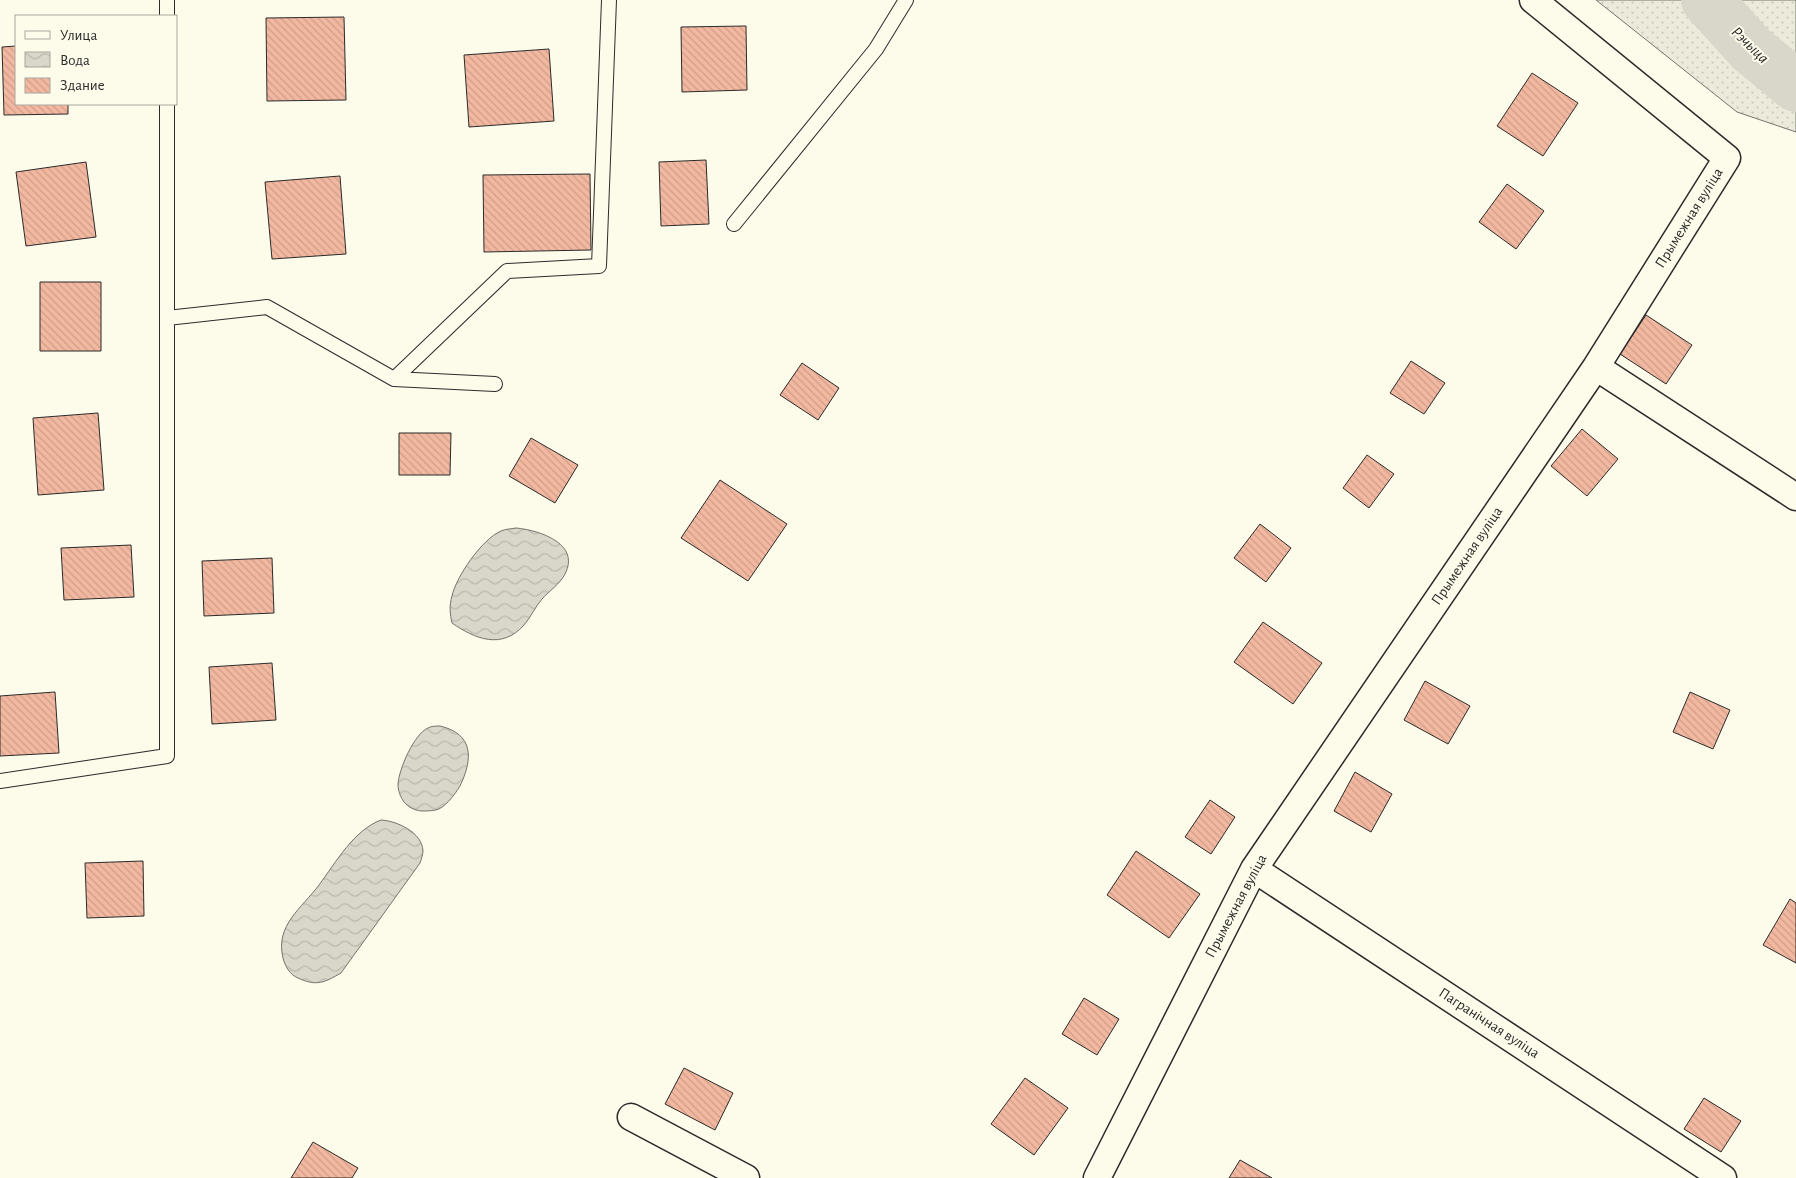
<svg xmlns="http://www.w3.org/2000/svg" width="1796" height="1178" viewBox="0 0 1796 1178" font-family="'Alegreya Sans',sans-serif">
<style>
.grass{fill:url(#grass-dots);stroke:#74746e}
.water{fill:url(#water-waves);stroke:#74746e}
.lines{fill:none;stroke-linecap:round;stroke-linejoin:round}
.river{stroke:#d8d7c9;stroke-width:52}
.building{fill:url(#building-back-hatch);stroke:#2b2b2b}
.lane-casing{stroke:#2b2b2b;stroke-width:16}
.street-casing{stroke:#2b2b2b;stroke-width:29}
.lane{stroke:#fdfbea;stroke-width:14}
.street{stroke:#fdfbea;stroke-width:26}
.labels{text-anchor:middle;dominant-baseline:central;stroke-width:4;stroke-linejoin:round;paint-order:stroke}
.street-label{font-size:15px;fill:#2b2b2b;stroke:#fdfbea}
.water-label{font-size:16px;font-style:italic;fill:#2b2b2b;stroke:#fdfbea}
</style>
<defs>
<pattern id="grass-dots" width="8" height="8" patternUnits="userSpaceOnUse" patternTransform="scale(1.25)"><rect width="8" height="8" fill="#ecebdb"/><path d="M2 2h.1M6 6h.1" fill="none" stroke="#cbcabc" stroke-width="1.8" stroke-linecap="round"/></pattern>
<pattern id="water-waves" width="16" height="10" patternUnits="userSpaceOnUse" patternTransform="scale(1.25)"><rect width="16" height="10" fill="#d8d7c9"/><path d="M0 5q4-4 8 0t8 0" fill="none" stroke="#bab9ad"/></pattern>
<pattern id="building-back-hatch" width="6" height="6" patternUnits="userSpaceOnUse" patternTransform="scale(1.25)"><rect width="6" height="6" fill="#f2b8a0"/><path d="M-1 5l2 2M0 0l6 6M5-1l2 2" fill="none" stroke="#d09e8a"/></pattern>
</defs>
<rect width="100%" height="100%" fill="#fdfbea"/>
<path class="grass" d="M1596,0H1796V132L1737,112Z"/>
<path class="water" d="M516,528C538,530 581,543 565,574C560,584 549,591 542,599C535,607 531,617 524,625C502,650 475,639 452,623C450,614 449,606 452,596C456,577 482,539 501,531C505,529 511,529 516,528Z
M440,726C474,734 473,759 460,786C455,794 448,804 439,809C434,811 427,811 421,811C414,810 408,807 404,802C400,796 398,791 398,784C399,769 414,734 428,728C431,726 436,726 440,726Z
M381,820C397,821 422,832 423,851C423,854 421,860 420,863L341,973C325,982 317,987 298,978C290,975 285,966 283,958C275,925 302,908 319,885C336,862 354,830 381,820Z"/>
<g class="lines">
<path class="river" d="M1707,0L1751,49L1796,86"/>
</g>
<path class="building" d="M344,17L346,100L267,101L266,18Z
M746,26L747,90L682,92L681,27Z
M16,46V104H68V114L4,115L2,47Z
M549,49L554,121L469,127L464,55Z
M1532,73L1578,103L1543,156L1497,126Z
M706,160L709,224L661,226L659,162Z
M86,162L96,237L26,246L16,172Z
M590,174L591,250L484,252L483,175Z
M340,176L346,254L272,259L265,182Z
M1507,184L1544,211L1516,249L1479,222Z
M40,282H101V351H40Z
M1646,315L1692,345L1666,384L1620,354Z
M1411,361L1445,383L1424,414L1390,393Z
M802,363L839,388L818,420L780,395Z
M98,413L104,490L38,495L33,418Z
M1582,429L1618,459L1587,496L1551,466Z
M399,433H451L450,475H399Z
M531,438L578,465L555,503L509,476Z
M1367,455L1394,474L1369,508L1343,488Z
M720,480L787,524L748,581L681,538Z
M1260,524L1291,548L1266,582L1234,558Z
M131,545L134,597L64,600L61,548Z
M272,558L274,613L204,616L202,561Z
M1263,622L1322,663L1293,704L1234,662Z
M272,663L276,720L212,724L209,667Z
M1425,681L1470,706L1448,744L1404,720Z
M55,692L59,753L0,756V696Z
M1690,692L1730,710L1713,749L1673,732Z
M1355,772L1392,794L1371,832L1334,811Z
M1210,800L1235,817L1211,854L1185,837Z
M1136,851L1200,894L1169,938L1107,895Z
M143,861L144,916L87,918L85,863Z
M1790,899L1796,903V963L1763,945Z
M1084,998L1119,1019L1097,1055L1062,1034Z
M684,1068L733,1093L715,1130L665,1104Z
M1025,1078L1068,1108L1034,1155L991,1124Z
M1704,1098L1741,1121L1721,1152L1684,1129Z
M313,1142L358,1168L352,1178H291Z
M1240,1160L1272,1178H1229Z"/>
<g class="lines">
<g class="lane-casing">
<path id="lane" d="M167,0V16
M734,224L876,49L906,0
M167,318L267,307L394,379L495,384
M394,379L507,271L599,266L609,0
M0,781L167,756V104"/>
</g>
<g class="street-casing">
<path id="street" d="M1596,367L1796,497
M1254,869L1723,1178
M631,1117L746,1178
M1097,1178L1254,869L1596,367L1727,158L1533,0"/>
</g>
<use href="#lane" class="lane"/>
<use href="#street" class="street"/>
</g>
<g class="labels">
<g class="street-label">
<text transform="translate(1689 218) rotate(-58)">Прымежная вуліца</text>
<text transform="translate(1467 556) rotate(-56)">Прымежная вуліца</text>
<text transform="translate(1236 906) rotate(-62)">Прымежная вуліца</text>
<text transform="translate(1489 1023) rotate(33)">Пагранічная вуліца</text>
</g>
<g class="water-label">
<text transform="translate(1750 45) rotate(44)">Рэчыца</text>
</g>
</g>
<rect x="15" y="15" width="162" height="90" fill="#fdfbea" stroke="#a9a89e"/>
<rect x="25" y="31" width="25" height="8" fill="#fdfbea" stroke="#a9a89e"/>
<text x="60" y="40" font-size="15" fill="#2b2b2b">Улица</text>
<rect x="25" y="52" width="25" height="15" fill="url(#water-waves)" stroke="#a9a89e"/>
<text x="60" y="65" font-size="15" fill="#2b2b2b">Вода</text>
<rect x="25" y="78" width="25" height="15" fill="url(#building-back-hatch)" stroke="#a9a89e"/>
<text x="60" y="90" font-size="15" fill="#2b2b2b">Здание</text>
</svg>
